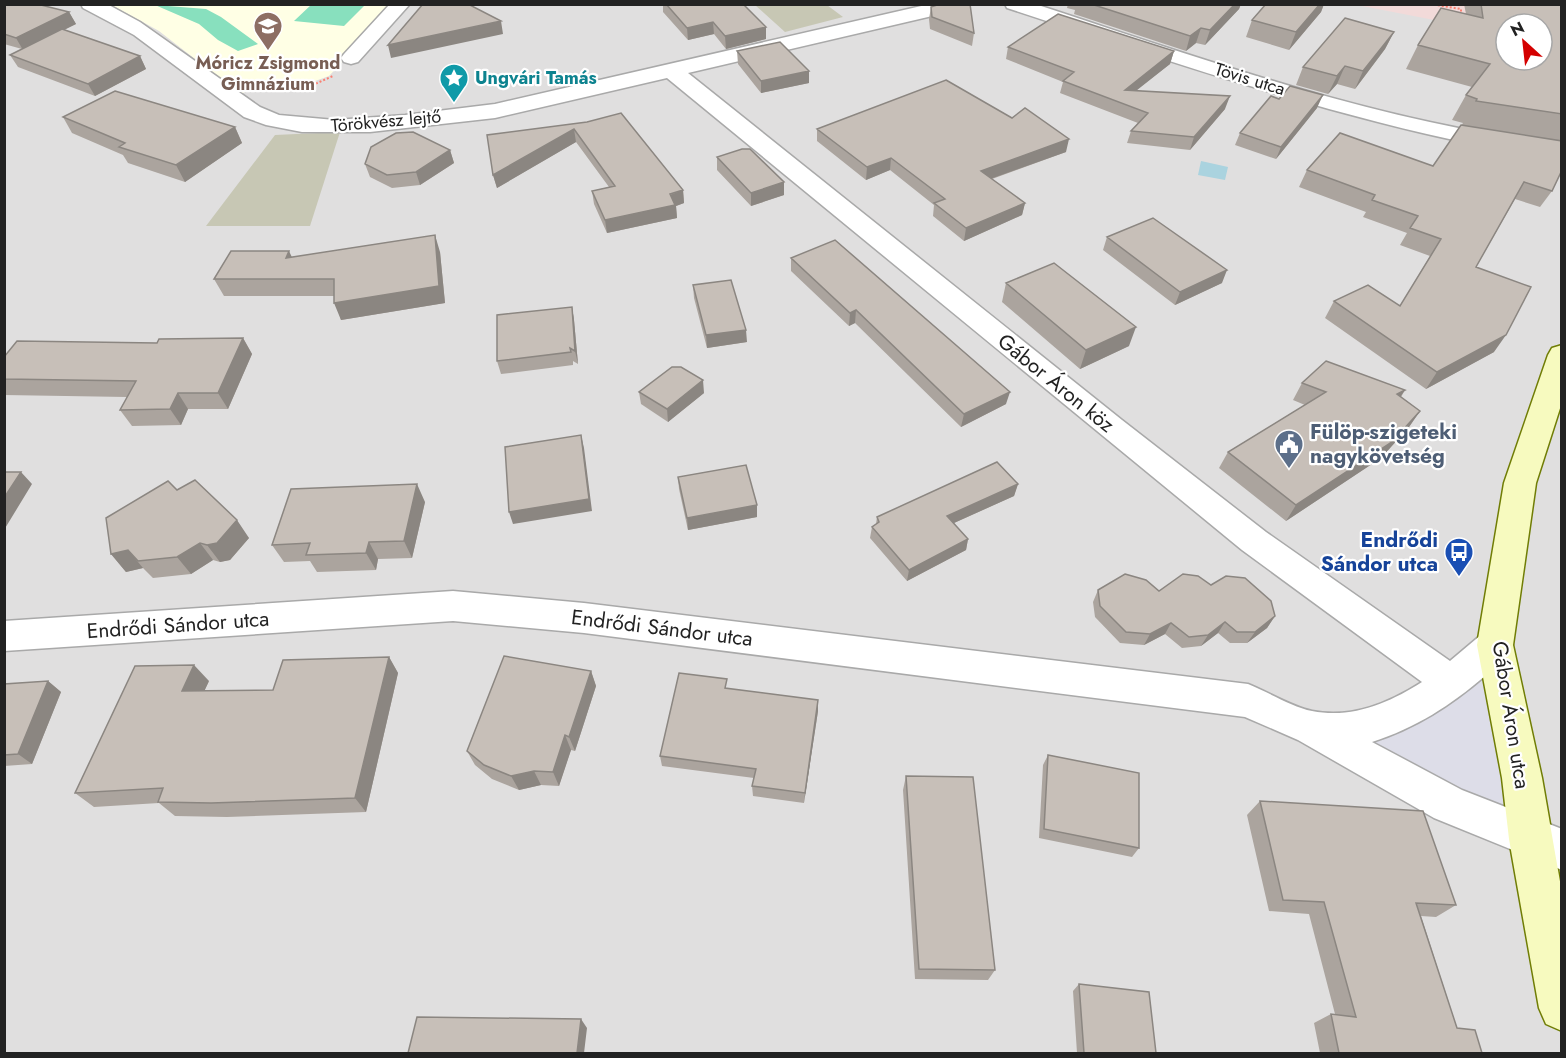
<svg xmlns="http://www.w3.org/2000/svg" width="1566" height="1058" viewBox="0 0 1566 1058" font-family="Jost,sans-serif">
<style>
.residential{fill:#e0dfdf;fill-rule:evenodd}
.commercial{fill:#f2dad9}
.education{fill:#ffffe5}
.construction{fill:#c7c7b4}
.pitch{fill:#88e0be}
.plaza{fill:#dddde8}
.water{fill:#aad3df}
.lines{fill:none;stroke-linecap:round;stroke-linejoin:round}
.street-casing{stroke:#a9a9a9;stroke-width:3}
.secondary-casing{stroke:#707d05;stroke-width:3}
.path{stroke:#fa8072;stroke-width:2;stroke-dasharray:2 2;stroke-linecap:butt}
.street{fill:#fff;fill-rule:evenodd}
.secondary{fill:#f7fabf;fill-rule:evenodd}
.wall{fill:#aba49e}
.shaded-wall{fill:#8b8681}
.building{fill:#c7bfb8;stroke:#8b8681;stroke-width:1.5;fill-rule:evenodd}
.labels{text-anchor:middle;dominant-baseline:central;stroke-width:4.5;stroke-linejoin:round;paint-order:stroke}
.far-education-label{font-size:18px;font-weight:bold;fill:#785e54;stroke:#fff}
.far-culture-label{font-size:18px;font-weight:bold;fill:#0d838f;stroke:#fff;text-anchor:start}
.far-street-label{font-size:18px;fill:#222;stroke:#fff}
.street-label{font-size:21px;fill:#222;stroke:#fff}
.service-label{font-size:21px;font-weight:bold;fill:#4e5e75;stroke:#fff;text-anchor:start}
.transit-label{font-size:21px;font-weight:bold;fill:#164399;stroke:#fff;text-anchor:end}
</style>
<rect width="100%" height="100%" fill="#f2efe9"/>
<path class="residential" d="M5,5H1561V1053H5ZM1506,24H1542V60H1506Z"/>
<path class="commercial" d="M1357,5H1561L1542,24H1506V34Z"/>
<path class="education" d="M112,5H395L329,76L293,89L278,90L266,84L240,94L159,31Z"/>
<path class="construction" d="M755,5H827L843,17L785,32Z
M340,132L310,226H206L275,135Z"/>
<path class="pitch" d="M312,4H365V5L344,26L294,21Z
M155,5L206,9L221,17L258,44L238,51L218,40L199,24Z"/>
<path class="plaza" d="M1495,645L1530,839L1311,728H1362Z"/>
<path class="water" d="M1201,161L1228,167L1225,180L1198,175Z"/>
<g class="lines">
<g class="street-casing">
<path id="street" d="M81,4H107L140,22L260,107L279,115L335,120L405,115L495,104L930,4H967L965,8L958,10L688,73L1122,420L1266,532L1450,661L1482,634L1495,630L1508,634L1513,645C1507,658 1496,666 1485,676C1451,705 1416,728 1372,742L1462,790L1562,829V870L1434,818L1298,740L1245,717L584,633L453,621L4,651V621L453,591L584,603L1248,684C1268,692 1292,707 1312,711C1352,719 1389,703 1422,682L1242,550L667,78L495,118L370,132H302L266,125L244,117L134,35L83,8Z
M390,4H410L358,62L351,64L344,62L341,58L344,54Z
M1005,4H1035C1204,59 1384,125 1562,144V158C1482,149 1406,130 1329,109C1221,79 1114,43 1007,8Z"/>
</g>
<g class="secondary-casing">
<path id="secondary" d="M1562,345V402L1536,483L1513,645L1542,778L1562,893V1031L1546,1024L1539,1008L1509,839L1502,778L1477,645L1504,483L1548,355L1552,348Z"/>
</g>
<path class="path" d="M1430,4L1461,9V17
M277,91L306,88L333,76"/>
<use href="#street" class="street"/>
<use href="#secondary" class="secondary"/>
</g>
<path class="wall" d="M4,4L69,12L76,24L64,30L140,56L146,69L95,96L18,67L10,55L22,49L4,44Z
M663,4H743L766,27V39L726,49L714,34L688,40L663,12Z
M1068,4H1241L1239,9L1205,45L1196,43L1186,51L1074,14L1075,10L1067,8Z
M1320,4H1324L1321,12L1289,50L1246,37L1252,20Z
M1464,4H1562V170L1552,191L1540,207L1515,199L1476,267L1494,352L1426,389L1325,318L1334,301L1400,306L1430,256L1400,245L1407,233L1363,217L1366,212L1299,187L1307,170L1433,166L1463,123L1452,120L1466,95L1472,87L1406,69L1418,45L1466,14Z
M931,7L974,33L972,46L930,29L929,19Z
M1394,32L1385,49L1355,89L1337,84L1328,94L1296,85L1303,67Z
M1008,47L1174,51L1170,64L1136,90L1225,109L1190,150L1127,143L1131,131L1138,123L1060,93L1063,82L1006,59Z
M737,51L809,83L761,93L738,64Z
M1279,99L1317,108L1276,159L1235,145L1240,133Z
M63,117L235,127L242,143L185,182L128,163L123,155L72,133Z
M1012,118L1066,152L992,179L1025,203L1022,215L964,241L933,216L934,205L890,170L866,180L817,141V129Z
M587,122L683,190L684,203L676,206L677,218L607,233L594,204L592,191L609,187L576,142L497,188L493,175Z
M450,150L454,163L420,185L392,188L370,177L365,164Z
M717,157L784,182V195L751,206L717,170Z
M1107,237L1222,283L1175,305L1103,250Z
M440,252L445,303L341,320L334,296H224L214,279L292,257Z
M791,258L1006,404L961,427L855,323L849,326L791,271Z
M1006,283L1129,346L1080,369L1002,302Z
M693,285L747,342L707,348L694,298Z
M572,307L574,320L578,364L573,361V365L501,374L497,361Z
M243,338L252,354L228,409H188L181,425L132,426L120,410L127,397L4,395V357L157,343Z
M1302,383L1405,390L1401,397L1420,411L1409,427L1381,458L1286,521L1219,468L1228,452L1305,405L1293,400Z
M639,392L704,393L668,422L641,404Z
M678,477L757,505V517L688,530L679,489Z
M1018,484L1014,496L954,523L968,539L966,550L907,581L870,538L872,527L876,524L877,517Z
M177,490L249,538L230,560L220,562L213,560L191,574L153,578L143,568L126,572L111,554Z
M425,502L412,558L378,559L376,570L317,572L310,561L284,562L272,545Z
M1211,585L1275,616L1267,628L1247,643H1230L1218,633L1201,646L1182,648L1165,634L1144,645L1120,643L1095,617L1093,602L1098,590L1159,591Z
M389,657L398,673L366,812L227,817L175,816L159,803L94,807L75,793L209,681L204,691L273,690Z
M591,671L596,686L575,751L571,750L559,786L541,785L519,790L492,779L475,765L467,751Z
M48,681L61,692L32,764L4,766V684Z
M728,689L818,700V711L804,803L753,796L752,786L754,778L662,766L660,756Z
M1048,755L1139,848L1132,857L1039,838L1043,765Z
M906,776L995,970L988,980L915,979L903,790Z
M1260,801L1456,905L1436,917L1421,916L1457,1028L1482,1053H1320L1314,1023L1331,1014H1335L1309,914L1269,911L1247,815Z
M1079,984L1156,1053H1077L1073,991Z"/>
<path class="shaded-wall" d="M1235,4H1241L1239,9L1205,45L1210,30Z
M1320,4H1324L1321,12L1289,50L1296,32Z
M69,12L76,24L23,50L16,38Z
M501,21L503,34L391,58L388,45Z
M713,22L714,34L688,40L687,28Z
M766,27V39L726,49L725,36Z
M1201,28L1196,43L1186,51L1190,36Z
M1394,32L1385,49L1355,89L1363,71Z
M1174,51L1170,64L1122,102L1125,90Z
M140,56L146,69L95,96L88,84Z
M1345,66L1337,84L1328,94L1337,76Z
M809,71V83L761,93V81Z
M1323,95L1317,108L1276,159L1281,147Z
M1230,96L1225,109L1190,150L1194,137Z
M235,127L242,143L185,182L176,165Z
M574,129L576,142L497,188L493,175Z
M1069,139L1066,152L979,183L981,171Z
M450,150L454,163L420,185L416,172Z
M891,158L890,170L866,180L867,167Z
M784,182V195L751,206V193Z
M683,190L684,203L676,206L677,218L607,233L605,220Z
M1025,203L1022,215L964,241L966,228Z
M435,235L440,252L445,303L341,320L334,303Z
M289,251L297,268L286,258Z
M1227,270L1222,283L1175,305L1180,292Z
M572,307L574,320L578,364L575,351Z
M856,310L855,323L849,326L850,313Z
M1136,327L1129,346L1080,369L1086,350Z
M746,330L747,342L707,348L706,335Z
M1506,335L1494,352L1426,389L1437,372Z
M243,338L252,354L228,409L218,393Z
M703,380L704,393L668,422L667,409Z
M1405,390L1394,406L1397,394Z
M1010,392L1006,404L961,427L964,414Z
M178,393L188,409L181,425L170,409Z
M1420,411L1409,427L1381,458L1286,521L1296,505Z
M581,435L584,448L592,511L513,524L509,512Z
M21,472L32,484L4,530V498Z
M417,484L425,502L412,558L404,541Z
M1018,484L1014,496L945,527L947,516Z
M757,505V517L688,530L687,518Z
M237,520L249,538L230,560L220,562L207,545Z
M968,539L966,550L907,581L909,570Z
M369,542L378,559L376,570L366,553Z
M200,543L213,560L191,574L177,557Z
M128,550L143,568L126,572L111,554Z
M1275,616L1267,628L1247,643L1255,632Z
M1225,622L1218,633L1201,646L1208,635Z
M1171,623L1165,634L1144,645L1150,634Z
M389,657L398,673L366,812L355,798Z
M194,665L209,681L197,707L182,691Z
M591,671L596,686L575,751L569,737Z
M48,681L61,692L32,764L18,754Z
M818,700V711L804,803L805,793Z
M565,735L571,750L559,786L553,772Z
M534,771L541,785L519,790L511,776Z
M581,1019L587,1028L584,1053H577Z"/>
<path class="building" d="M4,4H37L69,12L16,38L4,34Z
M423,4H468L501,21L388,45Z
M666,4H743L766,27L725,36L713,22L687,28Z
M940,4H970L974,33L932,17L931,7Z
M1091,4H1235L1210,30L1201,28L1190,36Z
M1266,4H1320L1296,32L1252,20Z
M1481,4H1562V114L1476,101L1477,99L1466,95L1490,64L1418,45L1441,8L1483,18ZM1506,24H1542V60H1506Z
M1058,14L1174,51L1125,90L1230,96L1194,137L1131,131L1148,113L1063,81L1074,72L1008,47Z
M1345,18L1394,32L1363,71L1345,66L1337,76L1303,67Z
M62,29L140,56L88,84L10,55Z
M780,42L809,71L761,81L737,51Z
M946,80L1012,118L1025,108L1069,139L981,171L1025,203L966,228L934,203L945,199L891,158L867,167L817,129Z
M1290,86L1323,95L1281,147L1240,133L1271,96L1279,99Z
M115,91L235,127L176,165L119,147L125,143L63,117Z
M621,113L683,190L670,194L675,205L605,220L592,191L615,186L574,129L493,175L487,135L587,122Z
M1461,125L1562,141V170L1552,191L1524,182L1476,267L1531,287L1506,335L1437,372L1334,301L1368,285L1400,306L1441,239L1410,228L1418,216L1372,200L1375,195L1307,170L1340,133L1433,166Z
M413,132L450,150L416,172L387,175L365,164L371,147L396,133Z
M742,149H750L784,182L751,193L717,157Z
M1153,218L1227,270L1180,292L1107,237Z
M435,235L439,286L334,303V279H214L231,251H289L286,258Z
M835,240L1010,392L964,414L856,310L850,313L791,258Z
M1054,263L1136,327L1086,350L1006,283Z
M731,280L746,330L706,335L693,285Z
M572,307L575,351L570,348L571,352L497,361V315Z
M243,338L218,393H178L170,409L120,410L136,381L4,379V357L17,341L157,343L159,339Z
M1326,361L1405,390L1397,394L1420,411L1392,442L1296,505L1228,452L1326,392L1302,383Z
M672,367H681L703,380L667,409L639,392Z
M581,435L589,499L509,512L505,447Z
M997,462L1018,484L947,516L968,539L909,570L872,527L879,522L877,517Z
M746,465L757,505L687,518L678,477Z
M4,472H21L4,498Z
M195,480L237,520L217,543L207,545L200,543L177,557L138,561L128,550L111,554L106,518L168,481L177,490Z
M417,484L404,541L369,542L366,553L306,555L310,543L272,545L291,489Z
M1125,574L1146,580L1159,591L1183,574L1198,576L1211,585L1226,576L1245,578L1271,601L1275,616L1255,632H1237L1225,622L1208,635L1189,637L1171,623L1150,634L1126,632L1100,606L1098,590Z
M504,656L591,671L569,737L565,735L553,772L534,771L511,776L484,765L467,751Z
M389,657L355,798L211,803L158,802L163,788L75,793L135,666L194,665L182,691L273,690L283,660Z
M679,673L727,679L725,688L818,700L805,793L752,786L756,769L660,756Z
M48,681L18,754L4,755V684Z
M1048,755L1139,773V848L1044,829Z
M906,776L973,777L995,970L919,969Z
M1260,801L1423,811L1456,905L1416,903L1457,1028L1475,1030L1482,1053H1339L1331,1014L1356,1017L1324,902L1283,900Z
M1079,984L1149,992L1156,1053H1084Z
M417,1017L581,1019L577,1053H408Z"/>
<defs>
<g id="school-pin" transform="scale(1.5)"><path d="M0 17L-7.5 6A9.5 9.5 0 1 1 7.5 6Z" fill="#8d6e63" stroke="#fff"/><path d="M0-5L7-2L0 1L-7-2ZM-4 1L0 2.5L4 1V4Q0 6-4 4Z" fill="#fff"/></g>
<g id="sight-pin" transform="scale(1.5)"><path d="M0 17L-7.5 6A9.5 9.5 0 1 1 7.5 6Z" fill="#0f9aa8" stroke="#fff"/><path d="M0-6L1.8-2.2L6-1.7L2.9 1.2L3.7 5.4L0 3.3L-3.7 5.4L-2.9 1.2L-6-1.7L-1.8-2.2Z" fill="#fff"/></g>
<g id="civic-pin" transform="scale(1.5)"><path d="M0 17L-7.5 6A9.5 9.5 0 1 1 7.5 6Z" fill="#5c6f8a" stroke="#fff"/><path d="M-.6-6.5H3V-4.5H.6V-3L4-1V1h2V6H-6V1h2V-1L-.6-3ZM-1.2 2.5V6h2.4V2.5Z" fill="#fff"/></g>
<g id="bus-pin" transform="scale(1.5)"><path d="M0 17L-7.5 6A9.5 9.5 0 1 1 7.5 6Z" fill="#1a4fb4" stroke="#fff"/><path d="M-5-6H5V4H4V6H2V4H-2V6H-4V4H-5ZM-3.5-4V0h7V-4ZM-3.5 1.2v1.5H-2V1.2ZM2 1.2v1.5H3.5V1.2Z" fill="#fff"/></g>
</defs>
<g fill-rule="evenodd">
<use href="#school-pin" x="268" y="26"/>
<use href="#sight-pin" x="454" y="78"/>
<use href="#civic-pin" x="1289" y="444"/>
<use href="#bus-pin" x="1459" y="552"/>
</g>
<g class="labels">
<g class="far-education-label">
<text x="268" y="63">Móricz Zsigmond<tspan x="268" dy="21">Gimnázium</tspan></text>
</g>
<g class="far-culture-label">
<text x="475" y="78">Ungvári Tamás</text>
</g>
<g class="far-street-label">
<text transform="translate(1250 79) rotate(17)">Tövis utca</text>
<text transform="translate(386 121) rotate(-5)">Törökvész lejtő</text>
</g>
<g class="street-label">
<text transform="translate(1056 383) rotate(39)">Gábor Áron köz</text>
<text transform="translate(178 625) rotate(-4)">Endrődi Sándor utca</text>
<text transform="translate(662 628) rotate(7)">Endrődi Sándor utca</text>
<text transform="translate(1511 715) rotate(81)">Gábor Áron utca</text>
</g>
<g class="service-label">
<text x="1310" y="432">Fülöp-szigeteki<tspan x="1310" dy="24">nagykövetség</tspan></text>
</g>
<g class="transit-label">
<text x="1438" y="540">Endrődi<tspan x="1438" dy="24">Sándor utca</tspan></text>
</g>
</g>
<rect width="1566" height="1058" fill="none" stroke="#222222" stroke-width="12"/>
<g transform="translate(1524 42) rotate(333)"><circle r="28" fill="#ffffff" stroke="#a7a7a7" stroke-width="1.5"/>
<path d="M0-4.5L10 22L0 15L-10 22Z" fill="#d40000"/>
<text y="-9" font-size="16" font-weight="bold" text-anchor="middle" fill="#222222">N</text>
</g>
</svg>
